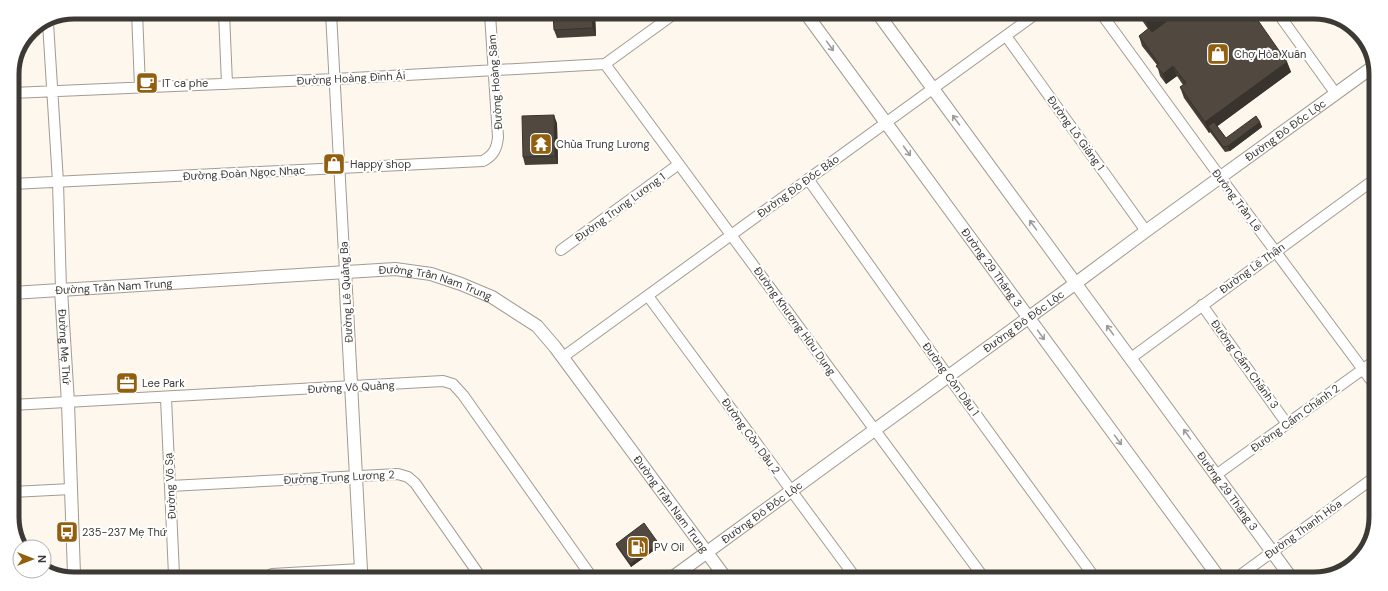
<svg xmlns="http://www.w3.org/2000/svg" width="1388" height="591" viewBox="0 0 1388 591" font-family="'DM Sans',sans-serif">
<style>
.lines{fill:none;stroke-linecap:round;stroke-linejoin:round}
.minor-casing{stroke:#a49b91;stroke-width:12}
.tertiary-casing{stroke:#a49b91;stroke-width:14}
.minor{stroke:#fff;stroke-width:10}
.tertiary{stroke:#fff;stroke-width:12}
.wall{fill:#463f37}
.shaded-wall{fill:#39332d}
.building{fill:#514940;stroke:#39332d}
.oneway{stroke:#9e9c9a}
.labels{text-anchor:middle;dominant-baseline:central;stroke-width:4;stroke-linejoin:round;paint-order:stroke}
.poi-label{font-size:11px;fill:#3d3935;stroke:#fff;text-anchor:start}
.street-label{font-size:11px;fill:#3d3935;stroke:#fff}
.rim{fill:none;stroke:#3d3935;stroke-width:5}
</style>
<rect width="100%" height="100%" fill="#fef7ee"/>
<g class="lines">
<g class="minor-casing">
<path id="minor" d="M137,12L140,87
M224,13L227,84
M331,13L345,272
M1103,16L1221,178L1373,383
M1280,16L1336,94
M48,23L58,182L61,290
M1006,36L1146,231
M605,64L984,578
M12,93L335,79L605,64L674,14
M808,179L948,376L1095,578
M12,184L483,161C494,155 497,148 498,137L490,14
M561,250L679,164
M648,296L855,577
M1202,305L1287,424
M563,357L1033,16
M1131,358L1375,179
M166,398L174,575
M12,405L443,381L453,384L463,395L591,576
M1216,475L1373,362
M170,486L398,474L408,477L415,483L480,576
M12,492L71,489
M1235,579L1372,479"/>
</g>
<g class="tertiary-casing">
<g id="tertiary">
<path id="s1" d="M807,15L1220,579"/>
<path id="s2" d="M879,15L1292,579"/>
<path d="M345,272L361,570"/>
<path id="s3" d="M61,290L68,403L74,574"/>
<path id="s4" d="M12,293L395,269L431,274L461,284L492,297L537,326L555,347L725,577"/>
<path d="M272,575L361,570"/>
<path id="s5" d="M673,577L1076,283L1146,231L1374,66"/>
</g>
</g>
<use href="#minor" class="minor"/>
<use href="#tertiary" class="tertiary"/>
</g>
<path class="wall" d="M504,14H539H533L534,20L507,21Z
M595,15L596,36L557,38L554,30Z
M1139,16H1252L1253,21L1287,62L1291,72L1217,126L1226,138L1260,122L1262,127L1230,151L1225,152L1210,132L1209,133L1184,98L1180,87L1183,85L1177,76L1166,84L1160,76L1157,65L1142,46L1139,36L1148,29Z
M557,123L558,164L525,165L523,157Z
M616,544L660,546L631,567L617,547Z"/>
<path class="shaded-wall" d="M531,14H533L534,20Z
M592,14H594L595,15L596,36L593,28Z
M1156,16H1175L1151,33L1147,22Z
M1287,62L1291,72L1211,131L1208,126L1210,132L1209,133L1205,122Z
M1173,66L1177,76L1166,84L1163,74Z
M554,115L557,123L558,164L555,156Z
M1260,122L1262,127L1230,151L1228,146Z
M659,544L660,546L631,567L630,564Z"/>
<path class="building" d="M553,14H592L593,28L554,30Z
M1143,16H1156L1147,22Z
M1174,16H1249L1254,22L1257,19L1287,62L1205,122L1180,87L1186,83L1173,66L1163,74L1156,66L1159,64L1139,36L1149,28L1152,32Z
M554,115L555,156L523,157L522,116Z
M1256,116L1260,122L1228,146L1223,147L1208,126L1214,122L1226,138Z
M644,523L659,544L630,564L616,544Z"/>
<defs><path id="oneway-shaft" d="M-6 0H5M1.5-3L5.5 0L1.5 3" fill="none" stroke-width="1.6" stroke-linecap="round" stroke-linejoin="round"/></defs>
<g class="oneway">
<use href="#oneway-shaft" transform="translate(830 46) rotate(54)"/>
<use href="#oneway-shaft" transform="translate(956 120) rotate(-126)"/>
<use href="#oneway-shaft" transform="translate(907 151) rotate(54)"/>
<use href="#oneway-shaft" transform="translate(1033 225) rotate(-126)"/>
<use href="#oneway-shaft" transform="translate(1110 330) rotate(-126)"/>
<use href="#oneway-shaft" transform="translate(1041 335) rotate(54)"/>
<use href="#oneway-shaft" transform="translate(1187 434) rotate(-126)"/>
<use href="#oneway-shaft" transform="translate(1118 440) rotate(54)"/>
</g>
<defs>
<g id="shop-square" transform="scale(1.15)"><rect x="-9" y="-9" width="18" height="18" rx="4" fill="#915f0e" stroke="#fff"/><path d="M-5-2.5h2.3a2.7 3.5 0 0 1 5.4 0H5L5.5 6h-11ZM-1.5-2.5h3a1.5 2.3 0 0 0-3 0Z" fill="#fff"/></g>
<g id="cafe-square" transform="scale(1.15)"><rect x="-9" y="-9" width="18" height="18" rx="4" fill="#915f0e" stroke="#fff"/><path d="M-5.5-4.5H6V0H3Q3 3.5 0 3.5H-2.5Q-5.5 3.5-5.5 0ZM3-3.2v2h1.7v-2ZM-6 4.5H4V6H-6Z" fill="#fff"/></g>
<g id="temple-square" transform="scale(1.15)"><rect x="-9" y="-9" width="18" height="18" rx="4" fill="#915f0e" stroke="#fff"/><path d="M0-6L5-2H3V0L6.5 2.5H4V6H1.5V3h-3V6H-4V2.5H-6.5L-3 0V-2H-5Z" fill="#fff"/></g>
<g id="office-square" transform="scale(1.15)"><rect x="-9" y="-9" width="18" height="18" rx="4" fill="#915f0e" stroke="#fff"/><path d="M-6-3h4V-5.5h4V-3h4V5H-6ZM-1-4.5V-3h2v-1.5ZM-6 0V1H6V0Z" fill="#fff"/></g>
<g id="bus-square" transform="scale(1.15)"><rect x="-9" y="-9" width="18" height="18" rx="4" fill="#915f0e" stroke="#fff"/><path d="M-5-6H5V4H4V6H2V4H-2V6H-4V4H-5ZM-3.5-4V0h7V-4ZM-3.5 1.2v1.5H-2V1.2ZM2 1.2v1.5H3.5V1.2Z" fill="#fff"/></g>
<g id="fuel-square" transform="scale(1.15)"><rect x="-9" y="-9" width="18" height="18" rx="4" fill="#915f0e" stroke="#fff"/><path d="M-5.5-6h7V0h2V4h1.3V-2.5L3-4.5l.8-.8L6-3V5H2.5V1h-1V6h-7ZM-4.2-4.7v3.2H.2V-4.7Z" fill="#fff"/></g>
</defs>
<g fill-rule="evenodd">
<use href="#shop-square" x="1218" y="54"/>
<use href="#cafe-square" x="147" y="83"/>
<use href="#temple-square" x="541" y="144"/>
<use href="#shop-square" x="334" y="164"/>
<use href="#office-square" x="127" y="383"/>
<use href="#bus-square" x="67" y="532"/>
<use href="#fuel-square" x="638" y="547"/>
</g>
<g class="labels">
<g class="poi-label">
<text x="1234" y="54">Chợ Hòa Xuân</text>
<text x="162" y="83">IT ca phe</text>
<text x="556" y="144">Chùa Trung Lương</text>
<text x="350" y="164">Happy shop</text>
<text x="142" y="383">Lee Park</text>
<text x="82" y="532">235-237 Mẹ Thứ</text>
<text x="654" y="547">PV Oil</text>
</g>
<g class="street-label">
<text transform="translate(351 78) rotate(-3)">Đường Hoàng Đình Ái</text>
<text transform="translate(495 82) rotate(-94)">Đường Hoàng Sâm</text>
<text stroke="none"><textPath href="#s5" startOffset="758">Đường Đô Đốc Lộc</textPath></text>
<text transform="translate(1076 133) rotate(54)">Đường Lỗ Giáng 1</text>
<text transform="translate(244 173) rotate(-3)">Đường Đoàn Ngọc Nhạc</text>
<text transform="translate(798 186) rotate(-36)">Đường Đô Đốc Bảo</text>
<text transform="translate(1237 200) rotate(53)">Đường Trần Lê</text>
<text transform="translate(620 207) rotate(-36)">Đường Trung Lương 1</text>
<text stroke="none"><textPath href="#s1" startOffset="313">Đường 29 Tháng 3</textPath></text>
<text transform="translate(1252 268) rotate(-36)">Đường Lê Thận</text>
<text stroke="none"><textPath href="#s4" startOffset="426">Đường Trần Nam Trung</textPath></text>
<text stroke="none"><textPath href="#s4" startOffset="102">Đường Trần Nam Trung</textPath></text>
<text transform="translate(346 292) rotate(-93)">Đường Lê Quảng Ba</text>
<text transform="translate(795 321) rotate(54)">Đường Khương Hữu Dụng</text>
<text stroke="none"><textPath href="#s5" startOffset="434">Đường Đô Đốc Lộc</textPath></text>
<text stroke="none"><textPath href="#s3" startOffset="57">Đường Mẹ Thứ</textPath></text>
<text transform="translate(1245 364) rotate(54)">Đường Cẩm Chánh 3</text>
<text transform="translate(951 379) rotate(54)">Đường Cồn Dầu 1</text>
<text transform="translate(351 387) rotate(-3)">Đường Võ Quảng</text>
<text transform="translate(1295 418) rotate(-36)">Đường Cẩm Chánh 2</text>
<text transform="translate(751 436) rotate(54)">Đường Cồn Dầu 2</text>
<text transform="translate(339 477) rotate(-3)">Đường Trung Lương 2</text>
<text transform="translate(170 486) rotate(-93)">Đường Võ Sạ</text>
<text stroke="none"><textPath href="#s2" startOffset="590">Đường 29 Tháng 3</textPath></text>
<text stroke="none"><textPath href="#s4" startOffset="762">Đường Trần Nam Trung</textPath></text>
<text stroke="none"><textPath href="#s5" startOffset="110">Đường Đô Đốc Lộc</textPath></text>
<text transform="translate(1303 529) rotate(-36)">Đường Thanh Hóa</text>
</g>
</g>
<path d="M0 0H1388V591H0ZM74 19H1314A55 55 0 0 1 1369 74V517A55 55 0 0 1 1314 572H74A55 55 0 0 1 19 517V74A55 55 0 0 1 74 19Z" fill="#fff" fill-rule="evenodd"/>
<path class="rim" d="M74 19H1314A55 55 0 0 1 1369 74V517A55 55 0 0 1 1314 572H74A55 55 0 0 1 19 517V74A55 55 0 0 1 74 19Z"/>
<g transform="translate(32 559) rotate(90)"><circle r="19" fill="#ffffff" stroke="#b1b0ae"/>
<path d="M0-3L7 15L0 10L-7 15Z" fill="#915f0e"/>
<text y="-6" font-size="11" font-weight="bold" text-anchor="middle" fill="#3d3935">N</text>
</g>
</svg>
